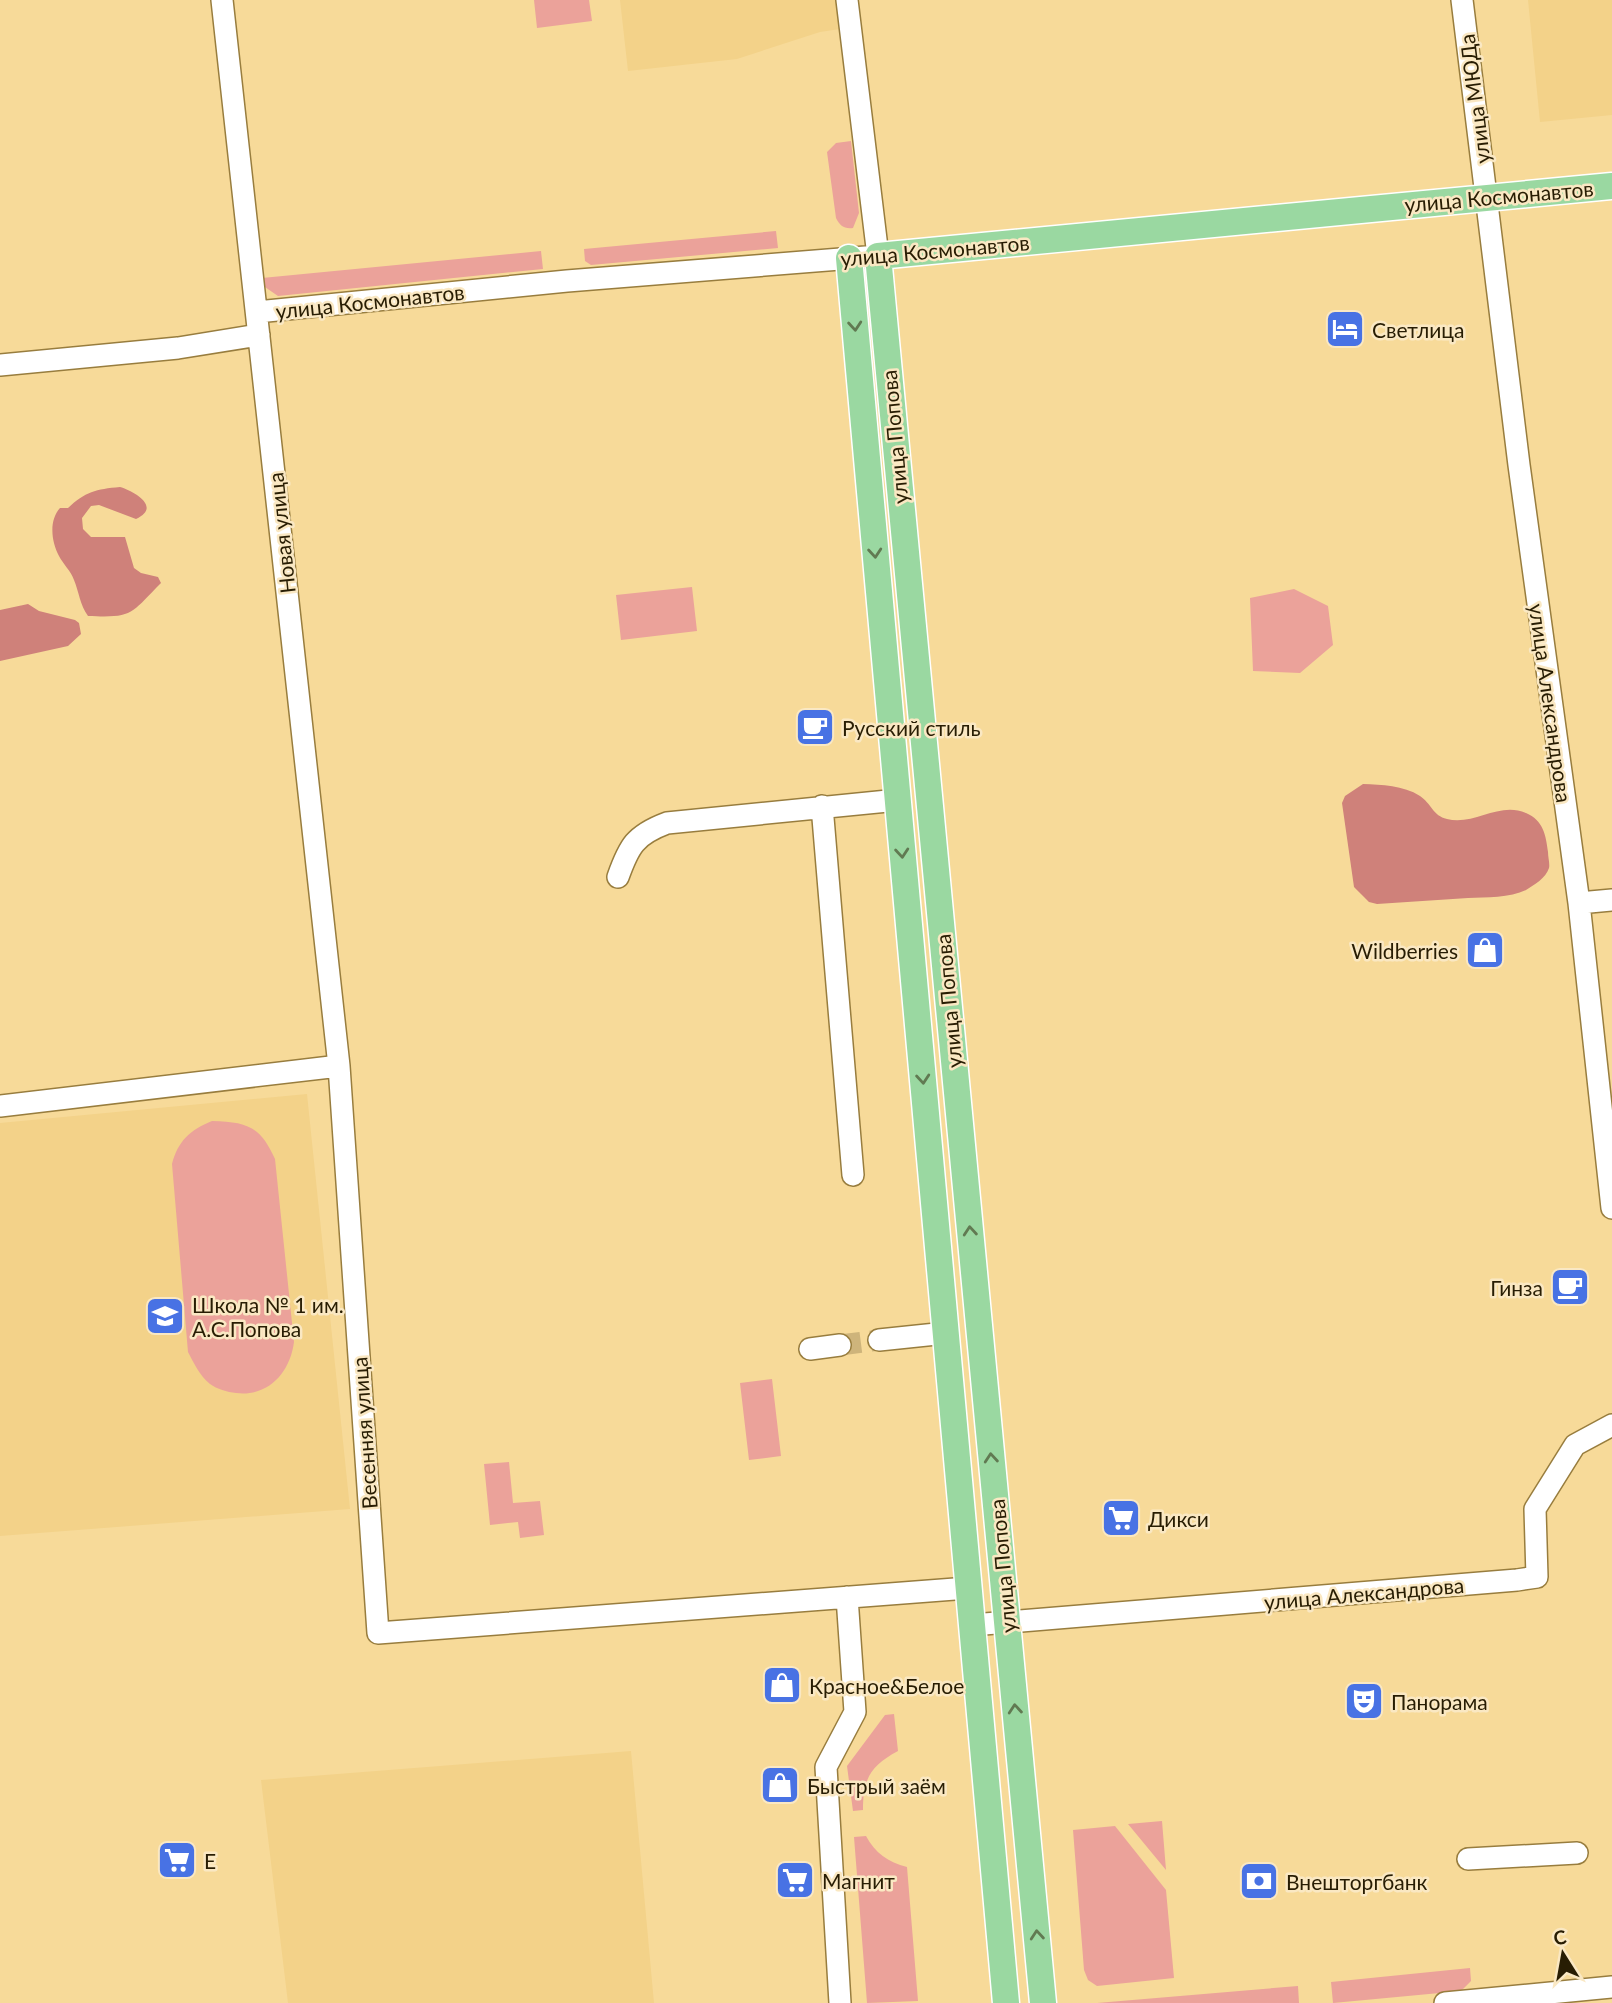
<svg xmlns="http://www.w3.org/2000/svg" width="1612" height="2003" viewBox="0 0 1612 2003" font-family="Lato,sans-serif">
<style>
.built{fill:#f3d289}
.green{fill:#eba29a}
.forest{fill:#cf817a}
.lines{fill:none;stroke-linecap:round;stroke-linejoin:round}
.minor-tunnel{stroke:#ceb47b;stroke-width:21;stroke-dasharray:21 10;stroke-linecap:butt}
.minor-casing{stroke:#987d3e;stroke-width:24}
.major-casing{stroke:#fff;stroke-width:29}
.minor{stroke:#fff;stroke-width:21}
.major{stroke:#9ad8a1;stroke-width:26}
.oneway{stroke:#617a52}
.labels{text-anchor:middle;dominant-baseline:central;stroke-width:5;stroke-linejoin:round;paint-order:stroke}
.street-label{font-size:21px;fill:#281d03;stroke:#fae8c3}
.poi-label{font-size:21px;fill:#281d03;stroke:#fae8c3;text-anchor:start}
</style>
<rect width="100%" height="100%" fill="#f7da99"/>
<path class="built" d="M620,0H836L840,29L820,32L737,59L628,71Z
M1528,0H1612V115L1540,122Z
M307,1094L350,1509L0,1536V1123Z
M631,1751L654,2003H288L261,1780Z"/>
<path class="green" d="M534,0H589L592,21L537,28Z
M851,141L859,213L853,228C844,229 840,226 836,218L827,152L836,143Z
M776,231L778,248L591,265L585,261L584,249Z
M541,251L543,269L278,296L262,285V278Z
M692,587L697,631L621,640L616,595Z
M1294,589L1328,606L1333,645L1300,673L1253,671L1250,598Z
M212,1121C247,1122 260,1126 275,1159L294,1342C290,1373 268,1397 236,1393C227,1392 217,1389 210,1384C199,1375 194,1363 188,1352L172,1164C178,1141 190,1130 212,1121Z
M772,1379L781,1456L749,1460L740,1383Z
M509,1462L513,1503L540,1501L544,1535L520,1538L518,1522L490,1525L484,1464Z
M894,1714L898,1751C870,1766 863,1779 863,1810L853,1811L847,1766L885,1715Z
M1162,1821L1166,1870L1128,1824Z
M1115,1826L1166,1890L1174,1978L1097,1986L1088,1980L1084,1970L1073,1830Z
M866,1836C875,1853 888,1862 907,1867L918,2001L867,2003L854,1837Z
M1470,1968L1471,1981L1461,1991L1333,2003L1331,1982Z
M1298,1986L1299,2003H1097Z"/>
<path class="forest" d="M120,487C134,491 162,507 136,519L99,505L91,506L82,518L83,529L91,537H125L134,568L141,573L158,577L161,583C130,614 134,618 88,616C80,605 79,592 74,580C71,571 63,564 59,556C51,541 49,520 60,508H68C85,492 96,489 120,487Z
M28,604L39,611L75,620L79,623L81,634L68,646L0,661V610Z
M1363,784C1382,785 1403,785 1420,796C1431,803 1433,816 1447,819C1474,826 1499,801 1526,813C1543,820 1546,835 1548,852C1548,857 1550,864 1549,868C1546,878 1534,885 1526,890C1510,898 1486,897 1468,898C1438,900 1407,902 1377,904L1369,902L1354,887L1342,803L1345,796Z"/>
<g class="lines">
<path class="minor-tunnel" d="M840,1345L879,1340"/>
<g class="minor-casing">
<path id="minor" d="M222,0L339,1066L378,1633L968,1588
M1462,0L1519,465L1579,903L1612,1208
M257,312L567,281L878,256L847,0
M0,365L178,348L259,335
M822,806L853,1175
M618,877C629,846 635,835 667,823L898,800
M1579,903L1612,900
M0,1106L339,1066
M879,1340L946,1333
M810,1349L840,1345
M972,1625L1517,1580L1537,1577L1535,1509L1575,1445L1612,1425
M1468,1859L1577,1853
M840,2003L826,1767L855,1712L847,1597
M1445,2003L1612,1987"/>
</g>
<g class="major-casing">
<path id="major" d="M849,258L1006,2003
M1043,2003L878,256L1612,186"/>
</g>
<use href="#minor" class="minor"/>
<use href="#major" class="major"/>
</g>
<defs><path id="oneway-chevron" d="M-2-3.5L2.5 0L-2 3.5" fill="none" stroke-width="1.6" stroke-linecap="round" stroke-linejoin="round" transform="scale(1.75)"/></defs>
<g class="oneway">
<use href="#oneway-chevron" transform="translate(855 326) rotate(85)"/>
<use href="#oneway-chevron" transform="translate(875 553) rotate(85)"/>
<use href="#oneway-chevron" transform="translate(902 853) rotate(85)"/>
<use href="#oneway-chevron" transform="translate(923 1079) rotate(85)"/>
<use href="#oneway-chevron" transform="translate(970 1231) rotate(-95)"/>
<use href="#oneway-chevron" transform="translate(991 1458) rotate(-95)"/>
<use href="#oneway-chevron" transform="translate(1015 1709) rotate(-95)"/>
<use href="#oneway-chevron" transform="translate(1037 1935) rotate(-95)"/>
</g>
<defs>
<g id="hotel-square" transform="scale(2.0125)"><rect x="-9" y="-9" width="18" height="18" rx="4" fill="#4872e4" stroke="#fae8c3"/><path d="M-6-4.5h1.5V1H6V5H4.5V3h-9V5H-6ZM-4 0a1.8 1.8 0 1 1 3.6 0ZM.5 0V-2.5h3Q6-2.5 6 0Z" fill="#fff"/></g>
<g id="cafe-square" transform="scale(2.0125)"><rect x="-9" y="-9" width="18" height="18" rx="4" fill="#4872e4" stroke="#fae8c3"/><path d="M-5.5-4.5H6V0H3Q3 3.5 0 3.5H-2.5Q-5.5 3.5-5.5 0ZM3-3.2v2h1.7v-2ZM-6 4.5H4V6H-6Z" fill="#fff"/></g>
<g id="shop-square" transform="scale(2.0125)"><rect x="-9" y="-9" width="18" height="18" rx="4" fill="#4872e4" stroke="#fae8c3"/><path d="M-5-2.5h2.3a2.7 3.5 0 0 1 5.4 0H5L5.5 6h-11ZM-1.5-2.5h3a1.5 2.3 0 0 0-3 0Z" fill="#fff"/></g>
<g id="school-square" transform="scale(2.0125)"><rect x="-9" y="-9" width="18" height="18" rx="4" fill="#4872e4" stroke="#fae8c3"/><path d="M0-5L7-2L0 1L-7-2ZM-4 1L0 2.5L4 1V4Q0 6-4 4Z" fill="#fff"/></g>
<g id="supermarket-square" transform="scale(2.0125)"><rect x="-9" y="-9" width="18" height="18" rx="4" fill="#4872e4" stroke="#fae8c3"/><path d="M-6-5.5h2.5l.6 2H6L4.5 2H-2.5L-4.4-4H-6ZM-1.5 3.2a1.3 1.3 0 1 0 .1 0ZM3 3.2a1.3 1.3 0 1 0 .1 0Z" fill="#fff"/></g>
<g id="theatre-square" transform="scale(2.0125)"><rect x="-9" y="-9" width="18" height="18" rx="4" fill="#4872e4" stroke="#fae8c3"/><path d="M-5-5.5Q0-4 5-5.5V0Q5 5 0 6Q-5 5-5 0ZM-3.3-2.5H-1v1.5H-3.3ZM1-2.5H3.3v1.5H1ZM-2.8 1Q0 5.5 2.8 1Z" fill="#fff"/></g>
<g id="bank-square" transform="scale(2.0125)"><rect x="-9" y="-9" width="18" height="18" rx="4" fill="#4872e4" stroke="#fae8c3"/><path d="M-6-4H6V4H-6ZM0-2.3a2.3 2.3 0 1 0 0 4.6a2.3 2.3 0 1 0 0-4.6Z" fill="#fff"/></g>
</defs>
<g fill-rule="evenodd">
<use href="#hotel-square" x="1345" y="329"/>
<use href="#cafe-square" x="815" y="727"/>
<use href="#shop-square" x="1485" y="950"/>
<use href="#cafe-square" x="1570" y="1287"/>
<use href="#school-square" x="165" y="1316"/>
<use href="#supermarket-square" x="1121" y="1518"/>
<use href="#shop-square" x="782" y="1685"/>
<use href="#theatre-square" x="1364" y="1701"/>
<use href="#shop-square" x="780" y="1785"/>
<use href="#supermarket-square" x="177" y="1860"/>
<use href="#supermarket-square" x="795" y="1880"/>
<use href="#bank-square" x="1259" y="1881"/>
</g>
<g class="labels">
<g class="street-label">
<text transform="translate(1474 99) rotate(-97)">улица МЮДа</text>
<text transform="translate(1499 196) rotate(-5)">улица Космонавтов</text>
<text transform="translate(935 250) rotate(-5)">улица Космонавтов</text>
<text transform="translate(370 301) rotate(-6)">улица Космонавтов</text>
<text transform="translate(894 437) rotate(-95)">улица Попова</text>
<text transform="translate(281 533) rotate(-96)">Новая улица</text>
<text transform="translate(1551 703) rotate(82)">улица Александрова</text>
<text transform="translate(948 1001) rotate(-95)">улица Попова</text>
<text transform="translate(364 1433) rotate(-94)">Весенняя улица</text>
<text transform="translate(1002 1566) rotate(-95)">улица Попова</text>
<text transform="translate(1364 1593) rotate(-5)">улица Александрова</text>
</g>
<g class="poi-label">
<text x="1372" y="329">Светлица</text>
<text x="842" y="727">Русский стиль</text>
<text x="1458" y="950" text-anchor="end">Wildberries</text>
<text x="1543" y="1287" text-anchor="end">Гинза</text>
<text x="192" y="1304">Школа № 1 им.<tspan x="192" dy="24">А.С.Попова</tspan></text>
<text x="1148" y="1518">Дикси</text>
<text x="809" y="1685">Красное&amp;Белое</text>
<text x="1391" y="1701">Панорама</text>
<text x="807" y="1785">Быстрый заём</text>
<text x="204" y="1860">Е</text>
<text x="822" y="1880">Магнит</text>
<text x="1286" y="1881">Внешторгбанк</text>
</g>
</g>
<g transform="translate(1563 1954) rotate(349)" stroke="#fae8c3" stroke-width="5" paint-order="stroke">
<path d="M0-5L12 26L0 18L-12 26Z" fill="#281d03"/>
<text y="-10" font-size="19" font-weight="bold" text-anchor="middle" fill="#281d03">С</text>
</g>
</svg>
